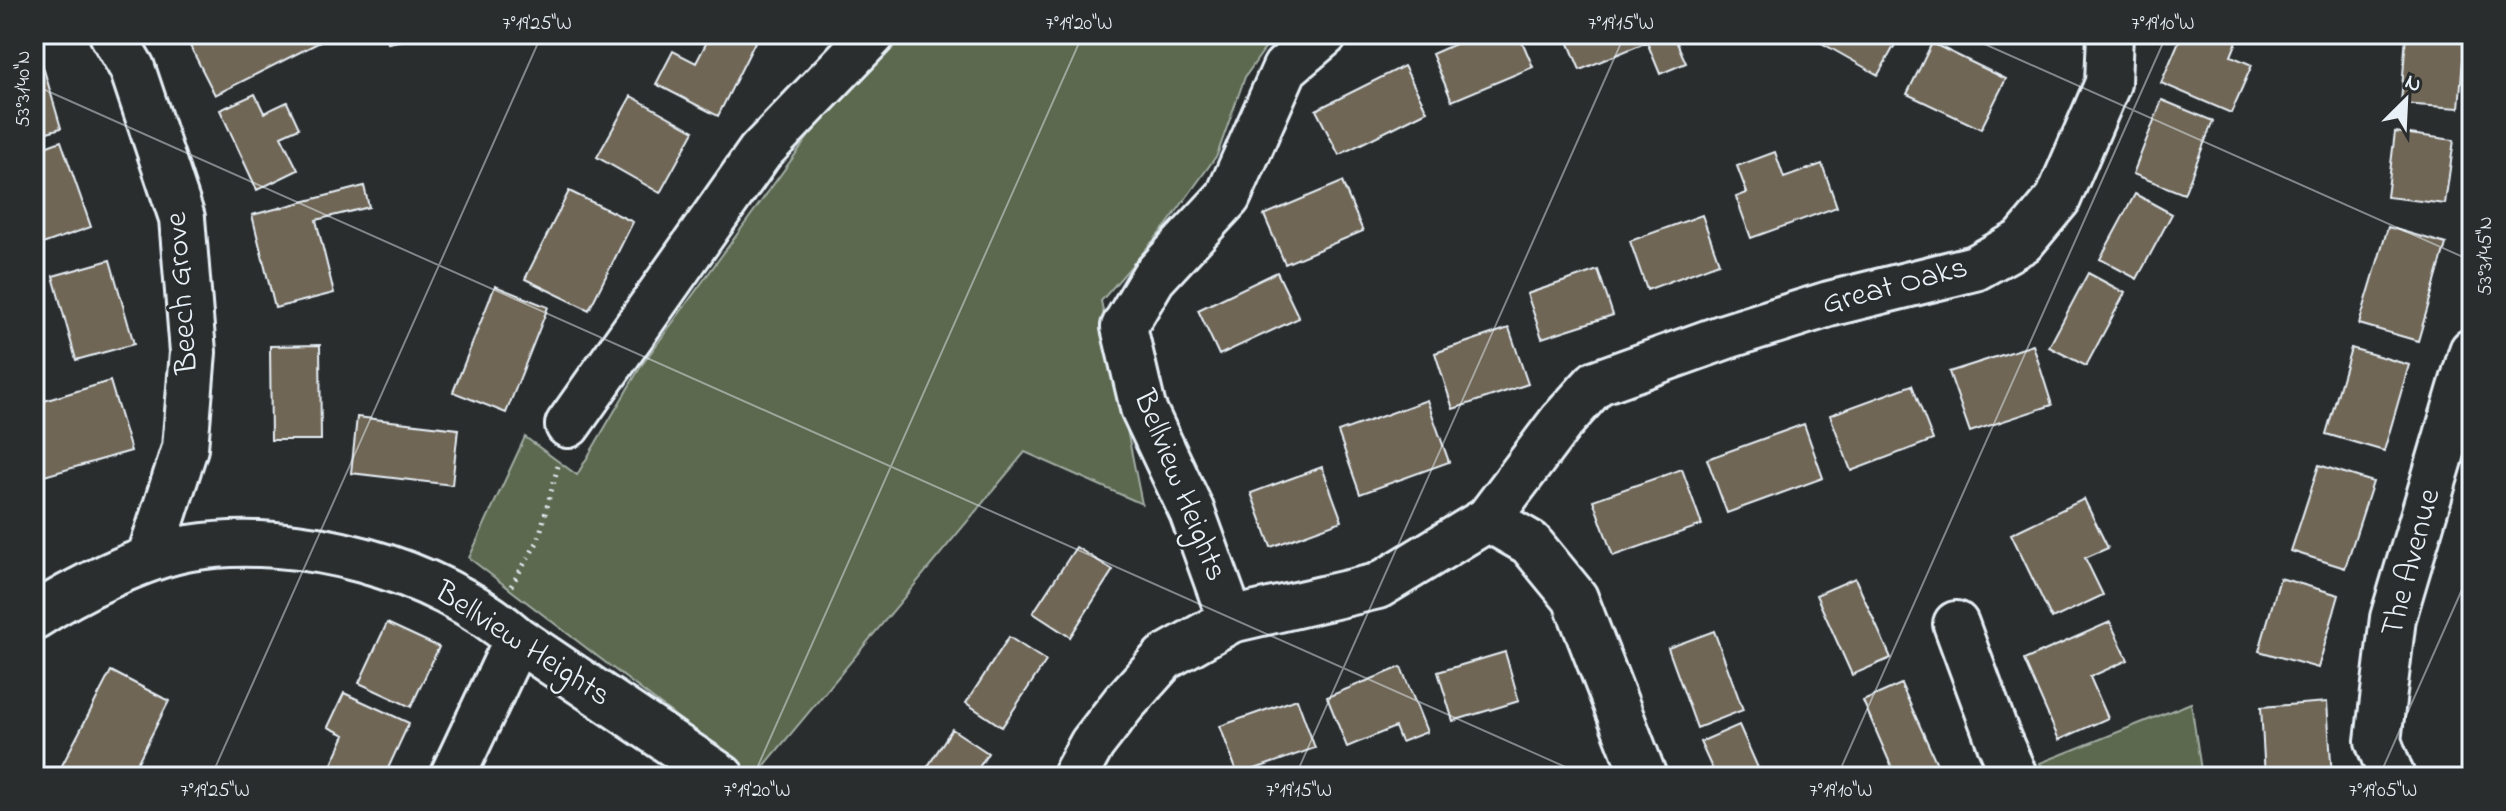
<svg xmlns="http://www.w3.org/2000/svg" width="2506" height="811" viewBox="0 0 2506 811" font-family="'Indie Flower',sans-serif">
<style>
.green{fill:#5c6950;stroke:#a2ada4;stroke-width:2}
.building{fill:#706657;stroke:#e8f1f8;stroke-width:2}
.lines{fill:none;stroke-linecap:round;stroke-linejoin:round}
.minor-casing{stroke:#e8f1f8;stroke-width:50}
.path{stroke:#e8f1f8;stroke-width:5;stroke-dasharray:2 6;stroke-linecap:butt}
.minor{stroke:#2a2d2e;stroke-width:44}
.ticks{fill:none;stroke:#e8f1f8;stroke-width:2;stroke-opacity:0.45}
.labels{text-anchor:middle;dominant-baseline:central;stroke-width:6;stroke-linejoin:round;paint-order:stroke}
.street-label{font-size:32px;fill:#e8f1f8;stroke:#2a2d2e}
.neatline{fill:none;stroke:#e8f1f8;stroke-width:3}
.ticks-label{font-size:20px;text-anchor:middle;fill:#e8f1f8}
</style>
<rect width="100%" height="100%" fill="#2a2d2e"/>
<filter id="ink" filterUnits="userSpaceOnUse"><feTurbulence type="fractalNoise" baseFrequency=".0125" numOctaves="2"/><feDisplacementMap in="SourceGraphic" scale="16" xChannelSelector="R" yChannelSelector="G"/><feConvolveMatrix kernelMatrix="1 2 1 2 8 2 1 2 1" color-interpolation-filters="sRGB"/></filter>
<g filter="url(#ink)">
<path class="green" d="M906,34H1275L1245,77L1217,155L1166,226L1101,301L1142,504L1025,452L755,777L469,558L525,437L577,475L641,366L811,133Z
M2191,703L2202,777H2046L2040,763Z"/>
<path class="building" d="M184,34H321L324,40L215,95Z
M386,34H433L388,43Z
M498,34H558V38L498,36Z
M711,34H759L718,116L656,84L673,51L696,63Z
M1478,34H1519L1533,67L1452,101L1432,54Z
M1565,34H1673L1686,63L1660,74L1647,42L1580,70Z
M1813,34H1901L1878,75L1811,37Z
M2182,34H2240L2231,56L2252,65L2231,113L2161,83Z
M2406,34H2465L2459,108L2401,104Z
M1932,43L2006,79L1981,129L1907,94Z
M37,46L61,128L34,136V47Z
M1404,66L1427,111L1339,155L1316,110Z
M255,94L264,113L287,102L299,128L281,136L298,170L257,190L220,110Z
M631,96L694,131L660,193L597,157Z
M2162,100L2213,121L2184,194L2133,174Z
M2395,132L2454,140L2445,204L2387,197Z
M61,141L91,227L34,247V151Z
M1775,152L1784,178L1822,164L1837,207L1751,238L1736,197L1747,193L1737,166Z
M1342,182L1363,231L1285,264L1264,215Z
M364,186L369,207L316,220L334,293L275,308L252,215Z
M569,191L633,222L589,310L525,279Z
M2135,194L2172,214L2137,279L2100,259Z
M1702,215L1719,263L1647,290L1630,241Z
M2388,227L2446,244L2418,341L2359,324Z
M110,260L134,344L76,360L53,276Z
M1598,270L1613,315L1542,338L1527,294Z
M1277,272L1299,318L1219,355L1198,310Z
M2088,273L2125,293L2086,366L2049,347Z
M495,286L548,307L506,413L453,392Z
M1509,328L1528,384L1453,409L1435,353Z
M320,345L321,440H271L270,346Z
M2033,345L2052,405L1970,432L1949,372Z
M2351,348L2409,365L2384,451L2326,434Z
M110,381L131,451L34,479V404Z
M1912,385L1933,440L1851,471L1830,415Z
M1427,400L1449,462L1360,494L1338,432Z
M357,417L458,429L452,485L351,473Z
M1804,424L1823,478L1727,513L1707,459Z
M2319,465L2373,482L2345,568L2291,551Z
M1322,467L1342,521L1271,547L1251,493Z
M1682,469L1702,525L1613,556L1593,500Z
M2084,499L2108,548L2085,558L2103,595L2052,619L2011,534Z
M1076,547L1113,570L1070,637L1033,613Z
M1855,578L1891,658L1852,675L1816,595Z
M2280,578L2339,595L2318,668L2259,651Z
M2110,622L2128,660L2090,677L2108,718L2059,740L2024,660Z
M387,623L439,647L411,707L359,683Z
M1714,631L1743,710L1697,728L1668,648Z
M1009,637L1046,661L1002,727L966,703Z
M1505,652L1519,701L1453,721L1438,672Z
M1401,667L1427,732L1401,742L1395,727L1347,747L1327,697Z
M111,671L169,701L130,777H56Z
M1901,684L1937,764L1906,777H1896L1863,701Z
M344,693L409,723L384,777H326L345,735L328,727Z
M1297,699L1315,748L1238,775L1220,726Z
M2327,702L2332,777H2265L2261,707Z
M1739,725L1762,777H1716L1700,742Z
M952,729L988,753L973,777H921Z"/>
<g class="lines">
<g class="minor-casing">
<path id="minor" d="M112,34L132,68L182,218L193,352L185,448L149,559
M568,425L760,152L873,34
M1488,519L1530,543L1575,598L1644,777
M34,617C73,591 143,556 190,548C297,531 435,567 517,639L722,777
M1231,620L1192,512L1143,408L1124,327L1153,278L1228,197L1285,68L1325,34
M1956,624L1999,741L2015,777
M452,777L517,639
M1074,777L1092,744L1123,704L1164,658L1231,620L1378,586L1488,519L1561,422L1596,383L1727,336L1829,304L1975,268L2023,241L2058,199L2108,83L2110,34
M2392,777L2378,741L2393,618L2472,351"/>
</g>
<path class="path" d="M511,586L538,541L559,462"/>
<use href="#minor" class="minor"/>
</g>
</g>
<path class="ticks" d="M1962,34L2472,261M34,85L1588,777M211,777L542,34M753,777L1083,34M1295,777L1625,34M1837,777L2167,34M2379,777L2472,567"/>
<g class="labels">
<g class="street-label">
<text transform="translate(1895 287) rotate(-15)">Great Oaks</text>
<text transform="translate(183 293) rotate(-94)">Beech Grove</text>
<text transform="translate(1179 486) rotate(68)">Bellview Heights</text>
<text transform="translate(2412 563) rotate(-75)">The Avenue</text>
<text transform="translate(522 645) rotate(33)">Bellview Heights</text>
</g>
</g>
<rect width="2506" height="811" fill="none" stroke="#2a2d2e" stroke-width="88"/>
<g transform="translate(2406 100) rotate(24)" stroke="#2a2d2e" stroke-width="6" paint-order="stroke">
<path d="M0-6L14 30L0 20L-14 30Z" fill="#e8f1f8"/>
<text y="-12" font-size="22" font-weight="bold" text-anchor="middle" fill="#e8f1f8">N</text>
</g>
<rect x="44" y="44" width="2418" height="723" class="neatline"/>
<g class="ticks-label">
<text x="537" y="29">7°19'25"W</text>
<text x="1079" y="29">7°19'20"W</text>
<text x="1621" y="29">7°19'15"W</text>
<text x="2163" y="29">7°19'10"W</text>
<text transform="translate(22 89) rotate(-90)" y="7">53°31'40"N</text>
<text transform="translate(2484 256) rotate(-90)" y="7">53°31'45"N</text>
<text x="215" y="796">7°19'25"W</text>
<text x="757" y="796">7°19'20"W</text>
<text x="1299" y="796">7°19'15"W</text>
<text x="1841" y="796">7°19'10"W</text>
<text x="2383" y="796">7°19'05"W</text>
</g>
</svg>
